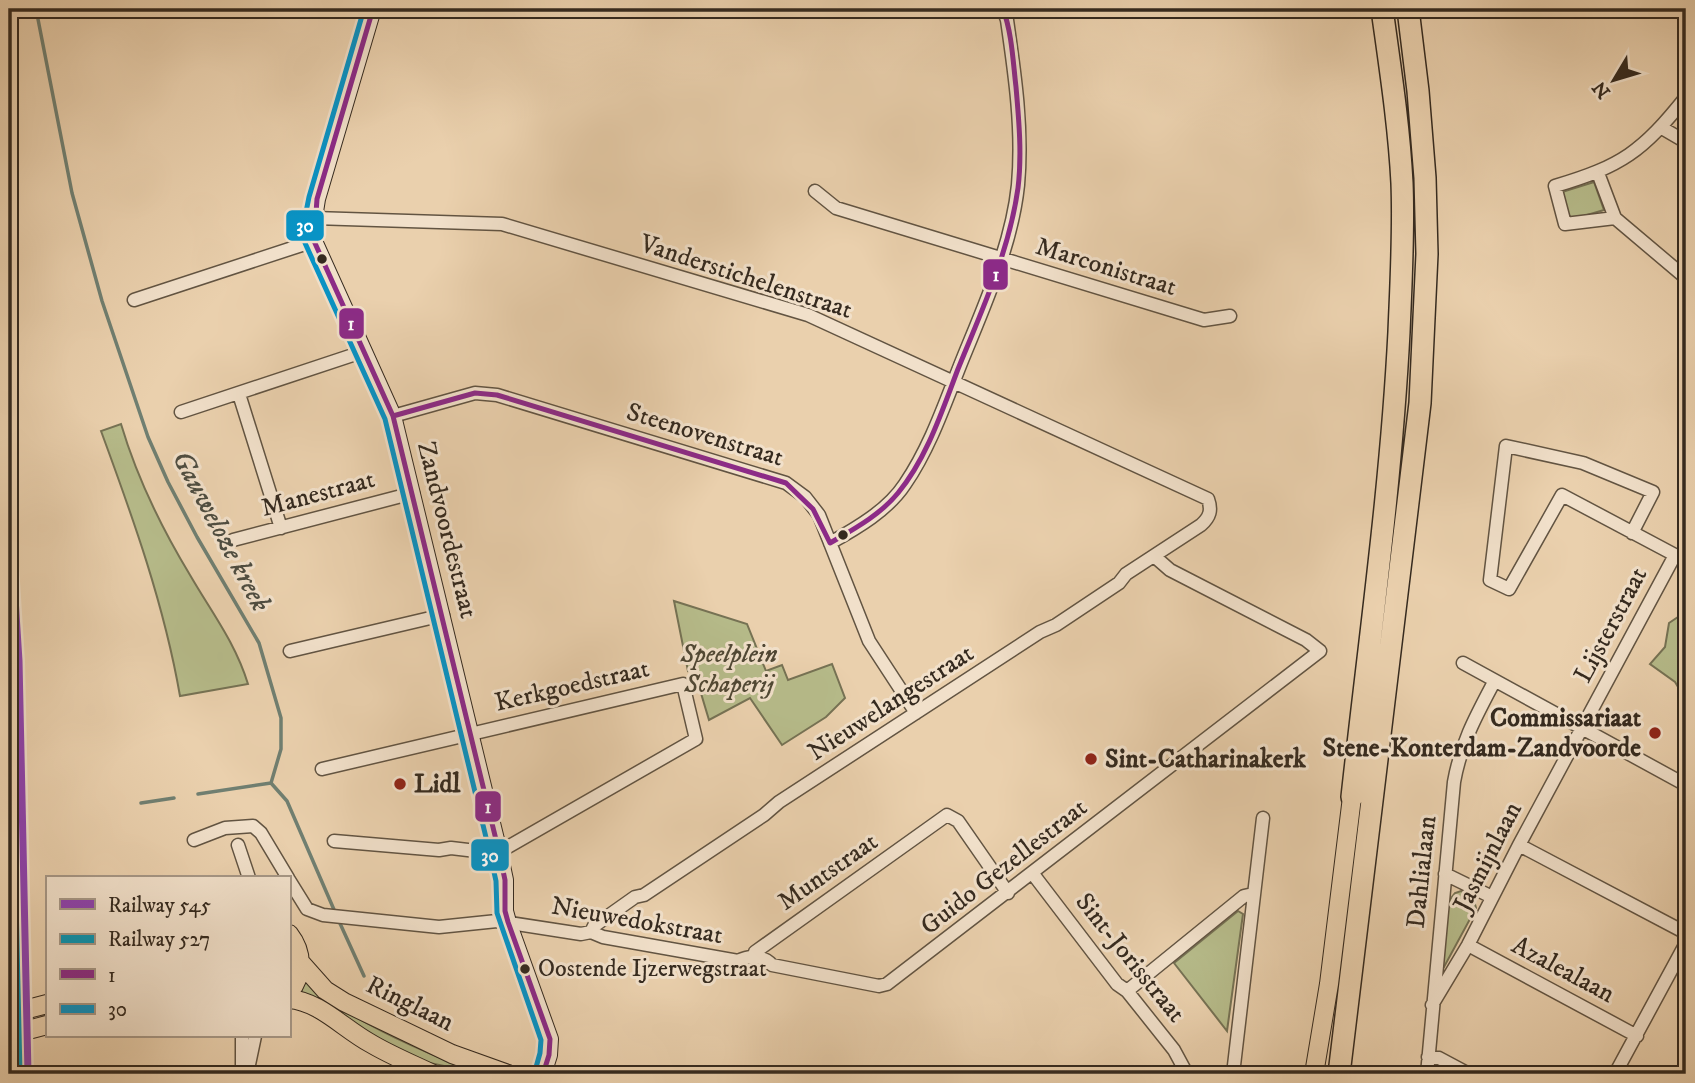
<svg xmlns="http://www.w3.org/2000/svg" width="1695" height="1083" viewBox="0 0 1695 1083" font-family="'IM FELL DW Pica',serif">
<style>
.green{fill:#b6bb8a;stroke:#767254;stroke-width:2}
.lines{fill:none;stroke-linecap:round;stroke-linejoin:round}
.stream{stroke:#707f71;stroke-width:3.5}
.street-casing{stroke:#625442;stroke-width:15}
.secondary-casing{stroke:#352a1f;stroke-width:18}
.primary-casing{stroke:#352a1f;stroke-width:20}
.highway-casing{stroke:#352a1f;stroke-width:24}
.street{stroke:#f1e0ca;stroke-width:12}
.secondary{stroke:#f1e0ca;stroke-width:16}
.primary{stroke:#ead0ad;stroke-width:18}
.highway{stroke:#ead0ad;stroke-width:21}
.rail{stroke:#352a1f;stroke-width:3.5;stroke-dasharray:12 12;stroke-linecap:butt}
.bus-1-casing{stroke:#f1e0ca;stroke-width:10}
.bus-2-casing{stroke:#f1e0ca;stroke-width:10}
.bus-1{stroke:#8c2b87;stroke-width:5}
.bus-2{stroke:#0893c5;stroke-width:5}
.rail-1-casing{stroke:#f1e0ca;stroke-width:12}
.rail-2-casing{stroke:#f1e0ca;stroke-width:12}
.rail-1{stroke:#8e44ad;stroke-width:7}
.rail-2{stroke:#0896b4;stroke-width:7}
.bus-dot{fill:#352a1f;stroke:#f1e0ca;stroke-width:2.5}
.poi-dot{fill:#8f2418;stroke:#f1e0ca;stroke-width:2.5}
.labels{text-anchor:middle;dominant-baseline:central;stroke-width:6;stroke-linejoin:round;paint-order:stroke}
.bus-label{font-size:24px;fill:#352a1f;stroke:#f1e0ca;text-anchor:start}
.street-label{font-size:26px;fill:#352a1f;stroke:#f1e0ca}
.park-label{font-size:26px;font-style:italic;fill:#4f4734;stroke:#f1e0ca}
.poi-label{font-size:26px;font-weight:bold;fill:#352a1f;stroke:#f1e0ca;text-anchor:start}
.water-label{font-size:28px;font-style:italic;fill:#4e4d41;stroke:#f1e0ca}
.line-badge{stroke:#f1e0ca;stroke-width:2.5}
.badge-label{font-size:19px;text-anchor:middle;font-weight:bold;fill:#fff}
</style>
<rect width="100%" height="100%" fill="#ead0ad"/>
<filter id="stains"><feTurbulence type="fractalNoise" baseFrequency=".00286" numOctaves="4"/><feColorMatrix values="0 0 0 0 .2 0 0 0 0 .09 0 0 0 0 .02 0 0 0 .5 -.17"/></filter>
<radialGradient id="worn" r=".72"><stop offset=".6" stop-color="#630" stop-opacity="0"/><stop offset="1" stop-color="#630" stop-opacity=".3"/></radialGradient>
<path class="green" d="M1594,182L1604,210L1570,220L1562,192Z
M121,424C137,478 161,527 190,575C212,613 235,642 248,684L180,696C164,604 133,518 101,431Z
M674,601L747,624L766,671L782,665L788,680L832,664L845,698L826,717L782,745L750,698L709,720L694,670L688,671Z
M1681,615H1686V700L1675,682L1650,664L1665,647L1669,623Z
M1461,891L1473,897L1476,908L1444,967L1442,966L1448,902L1455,893Z
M1238,911L1243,914L1227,1031L1174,963Z
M306,981C322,993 337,1006 354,1016C395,1040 438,1058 482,1074H467L444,1066L420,1061L299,995Z"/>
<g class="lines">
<path class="stream" d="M36,9L72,193L102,301L148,437L168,482L197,537L259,643L281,718V749L271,783L287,801L335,912
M198,794L271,783
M141,803L174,798
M338,919L364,976"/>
<g class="street-casing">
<path id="street" d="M1662,128L1686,142
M1598,173L1615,218L1565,224L1555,186C1622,166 1642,152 1686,97
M815,191L836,208L1204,320L1230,316
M314,218L502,224L808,315L1208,499C1212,510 1210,517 1201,525L1126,574L1119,583L1056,625L1040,632L779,802L764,815L644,895L635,897L594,926L591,932
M1615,218L1686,278
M134,300L314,241
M239,394L281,528
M181,412L365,351
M393,416L475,393L497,395L786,483L805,497L819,515L869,641L916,713
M1632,533L1653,492L1583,463L1506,446L1490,580L1509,589L1562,495L1675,555
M233,540L413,493
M830,543C857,528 888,510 905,484C931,446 946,400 963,358C985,304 1012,244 1018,185C1023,130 1015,75 1007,20L1003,9
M290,651L443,615
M1463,663L1686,785
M322,769L683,684L696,739L499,852L493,853L451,848L439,850L334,841
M194,840L225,828L253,826L261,833L288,878
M238,845L249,878
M1519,845L1686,933
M1033,874L1117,984L1127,991L1174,1050L1187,1074
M1445,874L1492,897
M289,880L307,909L323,915L439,927L497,921L581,934L591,932L603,937L738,961C749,955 763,955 772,965L879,986L887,984L1320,651L1306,640L1170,570L1154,556
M1468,945L1637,1036
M754,957L755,952L947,815L958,821L1008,893
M1127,991L1244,896L1253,894
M1432,1005L1468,945L1519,845L1675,555L1686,561
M1428,1057L1439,1058L1469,1074
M242,1067V1036
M247,1074L255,1036
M1233,1074L1263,818
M1427,1074L1454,782C1461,743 1476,716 1494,682
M1615,1074L1686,943"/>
</g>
<g class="secondary-casing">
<path id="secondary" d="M373,9L317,199L314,218V241L393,416L499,852L505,880V911L508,922L550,1039L549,1055L543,1074"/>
</g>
<g class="primary-casing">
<path id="primary" d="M289,934C303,952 304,974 289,993
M301,963L325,990L344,1002L452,1054L508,1074
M289,999C319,1001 344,1029 370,1043C390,1055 412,1064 433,1074
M9,1014L47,1004
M9,1035L47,1025
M1314,1074L1329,984L1352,797"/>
</g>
<g class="highway-casing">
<path id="highway" d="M1352,797C1369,642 1391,488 1399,332C1401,282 1404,233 1402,183C1399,125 1390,67 1382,9
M1339,1074L1420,403L1427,254L1425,178L1418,91L1408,9"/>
</g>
<use href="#street" class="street"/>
<use href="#secondary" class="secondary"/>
<use href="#primary" class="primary"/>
<use href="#highway" class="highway"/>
<path class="rail" d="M9,895L13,1074"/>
<g class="bus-1-casing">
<path id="bus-1" d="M373,9L317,199L314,241L393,416L499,852L505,880V911L508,922L550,1039L549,1055L543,1074
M393,416L475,393L497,395L786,483L813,509L830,543C854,529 880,515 898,493C927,458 942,411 958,369C982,310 1009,252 1018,188C1022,155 1019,121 1016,87C1013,62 1012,33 1003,9"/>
</g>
<g class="bus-2-casing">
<path id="bus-2" d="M364,9L309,197L305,217V243L385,419L490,854L496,881L497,913L541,1040L540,1053L535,1071"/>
</g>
<use href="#bus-1" class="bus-1"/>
<use href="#bus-2" class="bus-2"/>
<g class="rail-1-casing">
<path id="rail-1" d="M9,503L19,661L28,1074"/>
</g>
<g class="rail-2-casing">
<path id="rail-2" d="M9,638L19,1074"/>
</g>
<use href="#rail-1" class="rail-1"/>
<use href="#rail-2" class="rail-2"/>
</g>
<g class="bus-dot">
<circle cx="322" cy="259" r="6"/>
<circle cx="843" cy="535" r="6"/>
<circle cx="525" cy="969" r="6"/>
</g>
<g class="poi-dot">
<circle cx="1655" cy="733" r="7"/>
<circle cx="1091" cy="759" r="7"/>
<circle cx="400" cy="784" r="7"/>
</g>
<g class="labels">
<g class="bus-label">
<text x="538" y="969">Oostende Ijzerwegstraat</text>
</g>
<g class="street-label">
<text transform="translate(1106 267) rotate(17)">Marconistraat</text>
<text transform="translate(746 277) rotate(18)">Vanderstichelenstraat</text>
<text transform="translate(705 435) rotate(17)">Steenovenstraat</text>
<text transform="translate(318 494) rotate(-15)">Manestraat</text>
<text transform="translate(447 530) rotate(76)">Zandvoordestraat</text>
<text transform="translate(1611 625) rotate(-62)">Lijsterstraat</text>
<text transform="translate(572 686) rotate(-13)">Kerkgoedstraat</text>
<text transform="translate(891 703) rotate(-33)">Nieuwelangestraat</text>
<text transform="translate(1488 857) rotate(-63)">Jasmijnlaan</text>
<text transform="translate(1004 867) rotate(-38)">Guido Gezellestraat</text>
<text transform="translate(828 872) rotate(-35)">Muntstraat</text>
<text transform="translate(1422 872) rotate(-84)">Dahlialaan</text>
<text transform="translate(637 921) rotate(10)">Nieuwedokstraat</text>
<text transform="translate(1130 958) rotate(51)">Sint-Jorisstraat</text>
<text transform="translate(1563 970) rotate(28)">Azalealaan</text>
<text transform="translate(410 1004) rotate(26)">Ringlaan</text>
</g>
<g class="park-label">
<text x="729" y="654">Speelplein<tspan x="729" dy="30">Schaperij</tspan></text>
</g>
<g class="poi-label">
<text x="1641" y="718" text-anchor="end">Commissariaat<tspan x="1641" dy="30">Stene-Konterdam-Zandvoorde</tspan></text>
<text x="1105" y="759">Sint-Catharinakerk</text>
<text x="414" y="784">Lidl</text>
</g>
<g class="water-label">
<text transform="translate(221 531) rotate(62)">Gauweloze kreek</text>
</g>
</g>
<g class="line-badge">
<rect x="285" y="209" width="40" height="33" rx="7" fill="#0893c5"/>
<rect x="982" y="258" width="27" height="33" rx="7" fill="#8c2b87"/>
<rect x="338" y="307" width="27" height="33" rx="7" fill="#8c2b87"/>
<rect x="474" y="790" width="28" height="33" rx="7" fill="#8c2b87"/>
<rect x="470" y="838" width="40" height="34" rx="7" fill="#0893c5"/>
</g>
<g class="badge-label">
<text x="305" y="232">30</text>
<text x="996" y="281">1</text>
<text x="351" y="330">1</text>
<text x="488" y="813">1</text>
<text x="490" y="862">30</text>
</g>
<rect width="1695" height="1083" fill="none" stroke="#ead0ad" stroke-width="35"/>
<rect x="10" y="10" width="1674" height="1062" fill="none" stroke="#352a1f" stroke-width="3.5"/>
<rect x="18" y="18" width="1660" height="1048" fill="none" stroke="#352a1f" stroke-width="2"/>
<rect x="46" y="876" width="245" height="161" fill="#f1e0ca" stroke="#a69786" stroke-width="2"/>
<rect x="60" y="899" width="35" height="10" fill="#8e44ad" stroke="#a69786" stroke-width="2"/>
<text x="108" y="912" font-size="21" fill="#352a1f">Railway 545</text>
<rect x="60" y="934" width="35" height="10" fill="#0896b4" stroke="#a69786" stroke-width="2"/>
<text x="108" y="946" font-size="21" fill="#352a1f">Railway 527</text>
<rect x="60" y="969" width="35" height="10" fill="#8c2b87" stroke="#a69786" stroke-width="2"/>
<text x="108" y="982" font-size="21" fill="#352a1f">1</text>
<rect x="60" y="1004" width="35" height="10" fill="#0893c5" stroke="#a69786" stroke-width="2"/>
<text x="108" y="1016" font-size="21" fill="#352a1f">30</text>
<g transform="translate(1614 80) rotate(232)" stroke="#f1e0ca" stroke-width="5" paint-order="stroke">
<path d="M0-5L12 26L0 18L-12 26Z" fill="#352a1f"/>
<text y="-10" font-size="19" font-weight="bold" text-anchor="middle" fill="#352a1f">N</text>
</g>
<rect width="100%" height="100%" filter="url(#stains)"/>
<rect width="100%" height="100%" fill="url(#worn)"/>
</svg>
